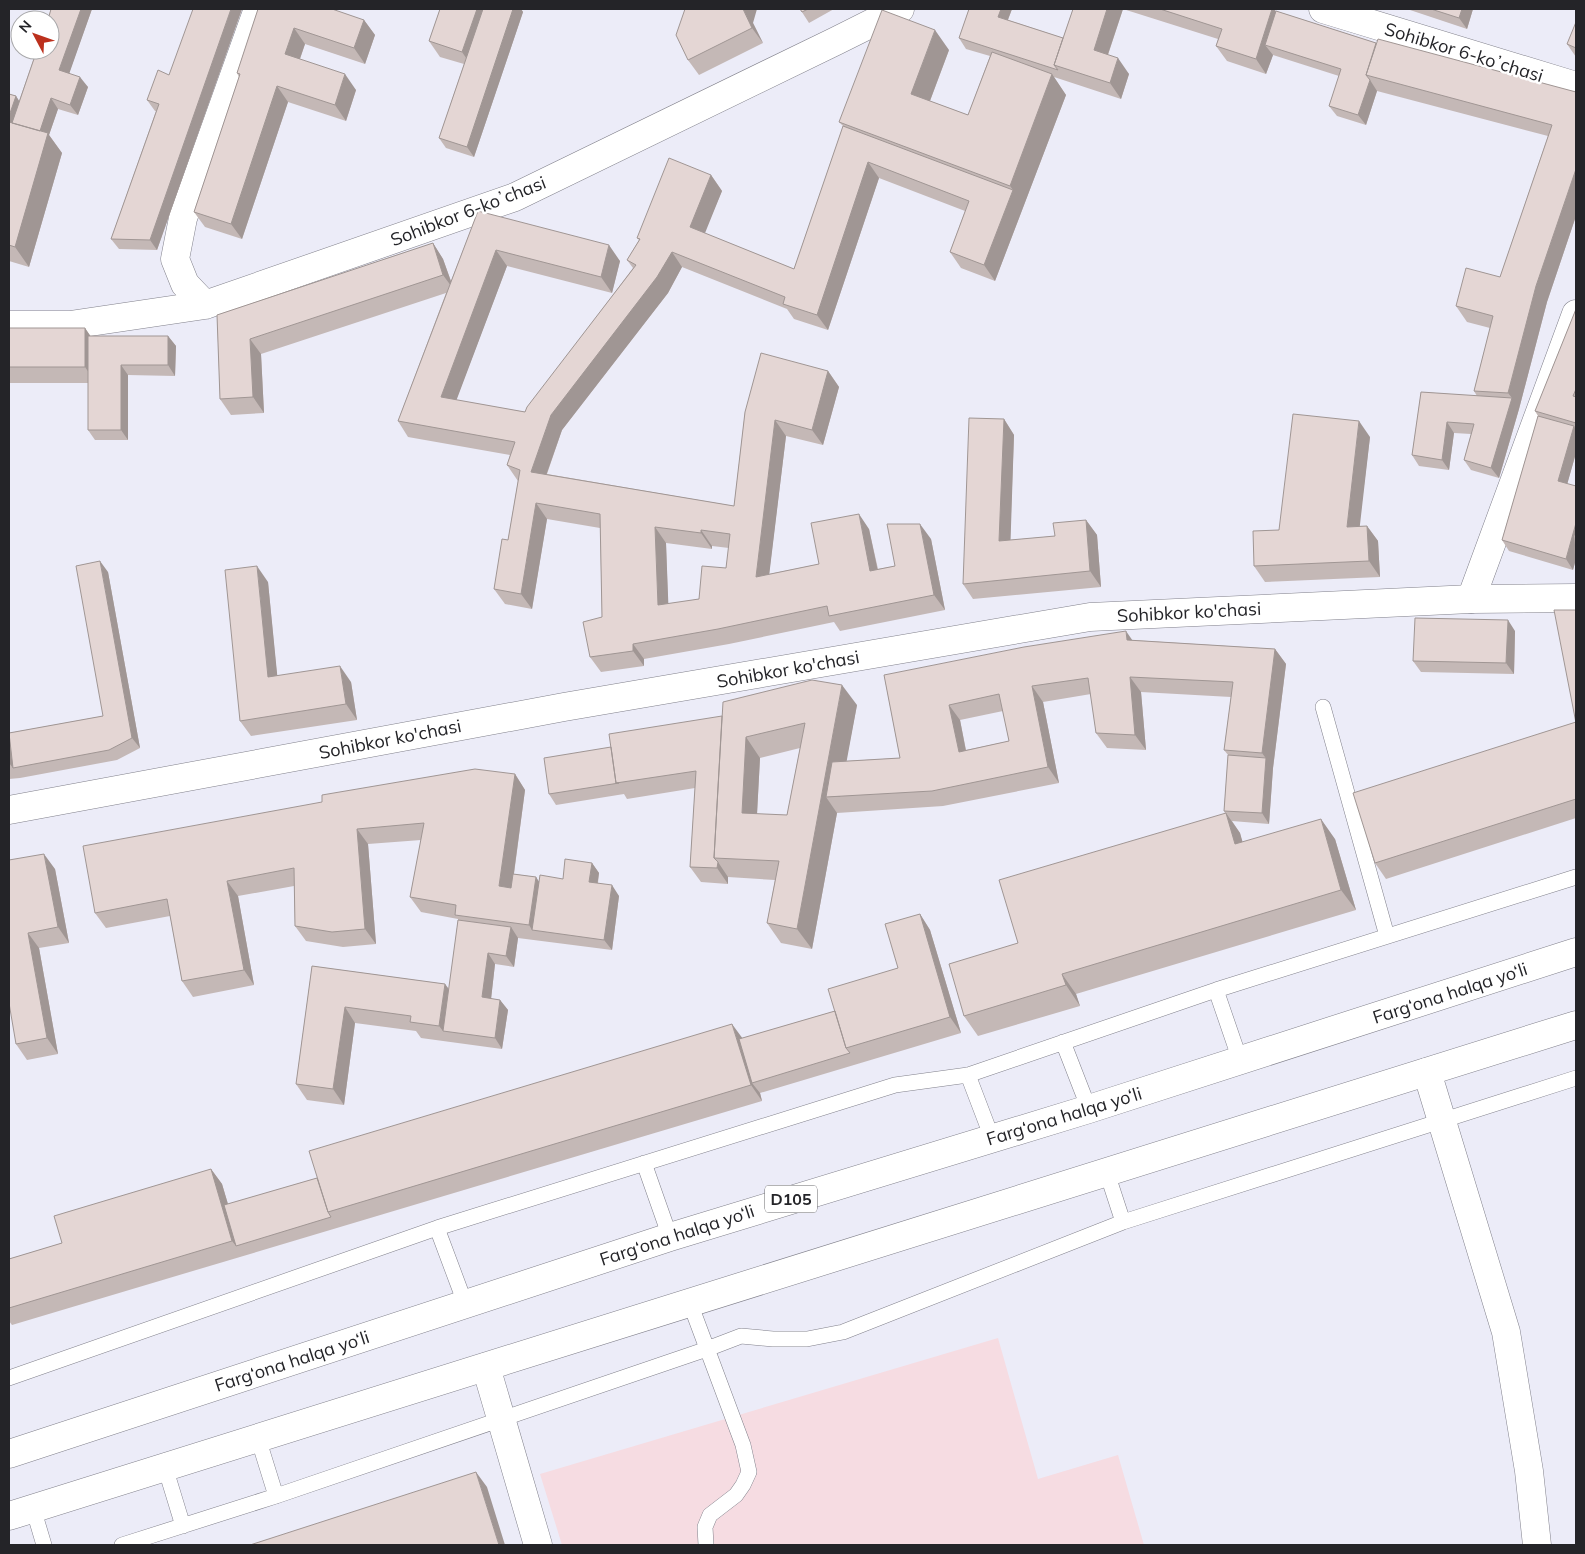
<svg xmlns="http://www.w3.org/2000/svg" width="1585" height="1554" viewBox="0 0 1585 1554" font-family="Mulish,sans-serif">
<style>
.education{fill:#f6dce2}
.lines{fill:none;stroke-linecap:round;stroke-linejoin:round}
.service-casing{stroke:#81808b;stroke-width:16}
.minor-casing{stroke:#81808b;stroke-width:29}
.tertiary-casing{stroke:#81808b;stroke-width:29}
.trunk-casing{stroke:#81808b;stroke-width:29}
.service{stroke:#fff;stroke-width:15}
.minor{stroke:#fff;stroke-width:28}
.tertiary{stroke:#fff;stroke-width:28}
.trunk{stroke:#fff;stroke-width:28}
.wall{fill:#c4b8b6;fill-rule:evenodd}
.shaded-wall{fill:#a09694}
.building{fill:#e4d6d4;stroke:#a09694;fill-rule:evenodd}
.labels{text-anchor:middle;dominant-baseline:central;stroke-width:5;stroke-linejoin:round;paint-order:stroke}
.shield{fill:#fff;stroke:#666668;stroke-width:1}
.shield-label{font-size:16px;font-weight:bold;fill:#242428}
.street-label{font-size:18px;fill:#242428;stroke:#fff}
</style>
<rect width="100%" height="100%" fill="#ececf8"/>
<path class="education" d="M998,1338L1038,1479L1118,1455L1144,1545H562L540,1474Z"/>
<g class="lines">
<g class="service-casing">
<path id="service" d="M1323,707L1387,936
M1216,990L1240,1060
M1063,1042L1089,1109
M968,1075L992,1138
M644,1163L670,1237
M1107,1173L1123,1222
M437,1228L465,1303
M690,1303L743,1445L749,1472L743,1485L736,1495L710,1515L705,1527L706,1545
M9,1378L437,1228L895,1085L968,1075L1216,990L1576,877
M258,1438L276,1496
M165,1467L183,1526
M33,1508L44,1545
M122,1545L276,1496L707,1349L741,1336L773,1339H807L843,1332L1123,1222L1576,1078"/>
</g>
<g class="minor-casing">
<path id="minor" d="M1323,9L1576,86
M205,305L185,284L175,259L183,218L258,9
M9,325H70L205,305L515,197L836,41L900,9
M1471,599L1576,314
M1427,1072L1506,1332L1529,1471L1537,1545
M486,1367L538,1545"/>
</g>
<g class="tertiary-casing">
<path id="tertiary" d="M9,810L564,707L1090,617L1471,599L1576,598"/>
</g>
<g class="trunk-casing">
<path id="trunk" d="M9,1454L670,1237L1089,1109L1576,952
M9,1516L1576,1025"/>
</g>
<use href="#service" class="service"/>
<use href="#minor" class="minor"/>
<use href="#tertiary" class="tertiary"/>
<use href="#trunk" class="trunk"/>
</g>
<path class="wall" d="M51,9H92L69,73L88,87L78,115L58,109L49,135L62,153L29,267L9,261V94L16,96L19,101Z
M242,9L157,250L119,249L111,239L156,111H155L147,100L169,75Z
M258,9L364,20L375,35L365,64L305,44L300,59L356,90L346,121L288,102L242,239L205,227L194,212L239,77L237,73Z
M440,9H521L523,12L474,157L446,148L439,138L464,64L440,57L429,41Z
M800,9H834L809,23Z
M969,9H1012L1008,20L1063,38L1073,9H1123L1108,55L1129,74L1121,99L1054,77L1066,95L995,281L961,268L950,252L965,211L879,178L828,330L794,319L787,309L682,267L668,293L562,430L547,474L734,506L745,412L828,371L839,387L823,445L786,436L769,574L819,564L869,529L878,569L895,566L931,539L945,610L840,631L834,622L729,644L644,659V666L601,672L590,657L602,617L600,528L547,519L532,609L505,604L494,589L508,540L518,481L507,465L510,455L408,437L398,421L446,293L261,354L264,413L231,415L220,399L217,315L433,243L443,259L451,281L478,211L620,261L612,293L507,266L456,400L525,412L633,268L627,260L639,240L637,238L711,175L722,191L704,233L794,269L843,126L839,122L949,50L930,101L968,115L990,56L966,49L959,38ZM666,543L712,549V546L729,548L726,568L699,599L668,604Z
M1123,9H1274L1276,11L1376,43L1576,92V216L1547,302L1519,409L1499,478L1471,470L1464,460L1471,434L1454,433L1449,470L1419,466L1412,455L1421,392L1477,396L1474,391L1490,328L1467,322L1456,306L1500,277L1548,136L1377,91L1366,125L1337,116L1329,106L1339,76L1273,55L1266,74L1227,61L1216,46L1218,39Z
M1407,9H1473L1467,29Z
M1576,22V57L1567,44Z
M753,23L763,43L699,75L688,60Z
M1576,309V453L1567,484L1576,486V577L1575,562L1573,570L1509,551L1502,540L1538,416L1535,411Z
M9,328H85L90,336H168L176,346L175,376L128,375V440H95L88,430V383H9Z
M1004,419L1014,435L1010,540L1055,536L1086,520L1097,535L1101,587L973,599L963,584Z
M1370,437L1359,526H1367L1378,541L1380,577L1265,582L1254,566L1279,530Z
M108,572L140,748L117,760L20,778L9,779V732V733L103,716Z
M268,582L277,676L351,682L357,720L251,736L240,721Z
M1576,610V818L1386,879L1375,863L1576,722Z
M1515,631L1514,674L1421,672L1413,661Z
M1132,640L1275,649L1286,664L1273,768L1269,824L1232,821L1240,833L1242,842L1335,839L1356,910L1076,994L1080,1006L978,1036L964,1016L1018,943L1225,813L1224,811L1228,755L1224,750L1231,697L1141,692L1146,750L1107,748L1096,733L1091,694L1043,702L1059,783L943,806L837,813L812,949L781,943L767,923L775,880L728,877V884L701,882L690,867L695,788L627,799L624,794L556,805L549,794L611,747L857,705L846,761L900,758L884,675ZM1003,711L1009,741L966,750L960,720ZM800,748L787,815L757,814L760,758Z
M515,774L525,790L514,874L536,877L539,882L563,879L592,863L599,873L598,883L619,896L612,950L518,938L514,967L495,964L491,999L500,1000L508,1010L502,1049L421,1038L416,1031L355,1023L344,1105L307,1100L296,1084L312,966L445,984L449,989L458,920V919L421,912L410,897L421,840L368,844L376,944L343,947L306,941L295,926L294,886L238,896L254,985L193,997L182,981L170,916L106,928L95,913Z
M9,860L55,869L69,943L39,948L58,1054L27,1060L16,1044Z
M920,914L930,930L961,1033L760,1093L762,1101L12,1325L9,1321V1259L62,1243L211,1169L222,1184L228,1204L317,1178L743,1038L835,1011L898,968Z"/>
<path class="shaded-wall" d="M81,9H92L67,80L59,70Z
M231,9H242L157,250L150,240Z
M477,9H494L473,68L462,52Z
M513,9H521L523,12L474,157L467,147Z
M743,9H757L753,23L763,43L752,28Z
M1001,9H1012L1005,27L998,17Z
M1107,9H1123L1104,66L1094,50Z
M1272,9H1274L1283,22L1265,45L1273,55L1266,74L1256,59Z
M1462,9H1473L1467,29L1459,18Z
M364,20L375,35L365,64L354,48Z
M294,28L305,44L296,70L285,54Z
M935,30L949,50L925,114L911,94Z
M1118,58L1129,74L1121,99L1110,83Z
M345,74L356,90L346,121L335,105Z
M1052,74L1066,95L995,281L984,265L1013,190L1010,186Z
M80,77L88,87L78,115L70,105Z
M1370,80L1377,91L1366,125L1358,115Z
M277,86L288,102L242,239L231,224Z
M16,96L26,112L9,129V116Z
M51,98L58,109L49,135L62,153L29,267L15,247L37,138Z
M868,162L879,178L828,330L817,315Z
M1576,169V216L1547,302L1519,409L1499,478L1491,468L1512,398L1508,393L1536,286Z
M711,175L722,191L701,243L690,227Z
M433,243L443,259L454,290L443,275Z
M609,245L620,261L612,293L601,277Z
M496,250L507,266L452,412L441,397Z
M672,252L682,267L668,293L562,430L542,487L531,472L551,415Z
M85,328L96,344V383L85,367Z
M168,336L176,346L175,376L168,365Z
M250,339L261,354L264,413L253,397Z
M121,365L128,375V440L121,430Z
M828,371L839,387L823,445L812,430Z
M1004,419L1014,435L1010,557L999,541Z
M775,420L786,436L767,593L756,577Z
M1359,421L1370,437L1358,542L1347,527Z
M1447,422L1454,433L1449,470L1442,460Z
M1574,426L1576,430V453L1565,492L1558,481Z
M536,503L547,519L532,609L521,594Z
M859,514L869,529L881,586L870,571Z
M1086,520L1097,535L1101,587L1090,571Z
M1576,523V559L1573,570L1566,559Z
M920,524L931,539L945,610L934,595Z
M1367,526L1378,541L1380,577L1369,561Z
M655,527L666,543L669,621L658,605Z
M701,530L712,546V549L701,533Z
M100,561L108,572L140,748L132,738Z
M257,566L268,582L279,693L268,677Z
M1508,620L1515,631L1514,674L1506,663Z
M1126,631L1137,647L1127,640Z
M633,644L644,659V666L633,651Z
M1275,649L1286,664L1273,768L1262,753Z
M340,666L351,682L357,720L346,704Z
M1130,677L1141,692L1146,750L1135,735Z
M842,685L857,705L840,797H826L837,813L812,949L797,929Z
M1032,686L1043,702L1059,783L1048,767Z
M949,705L960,720L969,767L959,752Z
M9,732L17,744L13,768L9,763Z
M746,737L760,758L756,833L742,813Z
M1266,758L1273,768L1269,824L1262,813Z
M515,774L525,790L510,902L499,886Z
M1226,813L1240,833L1249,864L1235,844Z
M1321,819L1335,839L1356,910L1341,890Z
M357,829L368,844L376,944L365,929Z
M44,854L55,869L69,943L58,927Z
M718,862L728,877V884L717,868Z
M592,863L599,873L596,893L589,882Z
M536,877L546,893L532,930L529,925Z
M227,881L238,896L254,985L244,970Z
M612,885L619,896L612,950L604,940Z
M920,914L930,930L961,1033L950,1017Z
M511,927L518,938L514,967L506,956Z
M28,933L39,948L58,1054L47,1038Z
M488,953L495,964L490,1008L482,997Z
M1062,974L1076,994L1080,1006L1066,985Z
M445,984L456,1000L443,1031L439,1026Z
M500,1000L508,1010L502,1049L495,1038Z
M345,1007L355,1023L344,1105L333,1089Z
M732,1024L743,1039L752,1083L760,1093L762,1101L751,1085Z
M211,1169L222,1184L240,1245L236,1246L232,1241Z
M476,1472L487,1487L505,1545H499Z"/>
<path class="building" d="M51,9H81L59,70L80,77L70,105L51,98L40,131L12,123L37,50H50V20H48Z
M193,9H231L150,240L111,239L159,104L147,100L158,70L169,75Z
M258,9H332L364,20L354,48L294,28L285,54L345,74L335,105L277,86L231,224L194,212L240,74L237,73Z
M440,9H477L462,52L429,41Z
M483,9H513L467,147L439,138Z
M685,9H743L752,28L688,60L676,35Z
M800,9H808L802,12Z
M969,9H1001L998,17L1063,38L1054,65L1058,70L959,38Z
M1073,9H1107L1094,50L1118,58L1110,83L1054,65Z
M1160,9H1272L1256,59L1216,46L1222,29Z
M1431,9H1462L1459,18Z
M882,10L935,30L911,94L968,115L992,52L1052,74L1010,186L839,122Z
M1276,11L1376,43L1366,75L1370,80L1358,115L1329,106L1341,69L1265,45Z
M1576,22V48L1567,44Z
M1378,39L1576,92V169L1536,286L1508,393L1474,391L1493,316L1456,306L1466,268L1500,277L1552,125L1366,75Z
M9,94L16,96L9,116Z
M9,122L48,133L15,247L9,245Z
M843,126L1013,190L984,265L950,252L969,201L868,162L817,315L783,304L785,297L672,252L657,277L551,415L531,472L734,506L745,412L761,353L828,371L812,430L775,420L756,577L819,564L811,523L859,514L870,571L895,566L887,524H920L934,595L829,616L827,606L718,629L633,644V651L590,657L583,622L602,617L600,514L536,503L521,594L494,589L502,539L508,540L520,470L507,465L515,442L398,421L478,211L609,245L601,277L496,250L441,397L525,412L527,407L636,265L627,260L640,239L637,238L669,158L711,175L690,227L794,269ZM655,527L701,533V530L730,534L726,568L702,566L699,599L658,605Z
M433,243L443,275L250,339L253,397L220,399L217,315Z
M1576,309V389L1573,396L1576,397V423L1535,411Z
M9,328H85V367H9Z
M88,336H168V365H121V430H88Z
M1421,392L1512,398L1491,468L1464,460L1474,424L1447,422L1442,460L1412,455Z
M1293,414L1359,421L1347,527L1367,526L1369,561L1254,566L1253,531L1279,530Z
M1538,416L1574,426L1558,481L1576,486V523L1566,559L1502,540Z
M969,418L1004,419L999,541L1055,536L1053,523L1086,520L1090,571L963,584Z
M1574,535H1576V577Z
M100,561L132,738L109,750L13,768L9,733L103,716L76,566Z
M257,566L268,677L340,666L346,704L240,721L225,570Z
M1554,610H1576V723Z
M1415,618L1508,620L1506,663L1413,661Z
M1126,631L1127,640L1275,649L1262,753L1224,750L1233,682L1130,677L1135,735L1096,733L1088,678L1032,686L1048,767L932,791L826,797L832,762L900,758L884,675L1024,647ZM999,694L1009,741L959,752L949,705Z
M812,680L842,685L797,929L767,923L779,861L714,858L723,702ZM805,723L787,815L742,813L746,737Z
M722,716L714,858L718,862L717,868L690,867L696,771L616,783L609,734Z
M1576,722V799L1375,863L1353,793Z
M611,747L616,783H619L549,794L544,758Z
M1228,755L1266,758L1262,813L1224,811Z
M475,769L515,774L499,886L511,888L513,874L536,877L529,925L455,915L456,905L410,897L424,823L357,829L365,929L332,932L295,926L294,868L227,881L244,970L182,981L167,899L95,913L83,846L322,802V795Z
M1226,813L1235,844L1321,819L1341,890L1062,974L1066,985L964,1016L949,964L1018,943L999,880Z
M44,854L58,927L28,933L47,1038L16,1044L9,1003V860Z
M565,859L592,863L589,882L612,885L604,940L532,930L540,875L563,879Z
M920,914L950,1017L846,1048L828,989L898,968L885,924Z
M458,920L511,927L506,956L488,953L482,997L500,1000L495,1038L443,1031Z
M312,966L445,984L439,1026L410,1022L411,1016L345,1007L333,1089L296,1084Z
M835,1011L846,1048L850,1053L752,1083L739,1039Z
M732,1024L751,1085L328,1212L309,1151Z
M211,1169L232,1241L9,1308V1259L62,1243L54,1216Z
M317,1178L328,1212L331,1217L236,1246L224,1205Z
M476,1472L499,1545H250Z"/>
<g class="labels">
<rect class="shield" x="765" y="1185.5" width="52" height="27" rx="4"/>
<g class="shield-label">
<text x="791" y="1199">D105</text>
</g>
<g class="street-label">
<text transform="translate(1464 52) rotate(17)">Sohibkor 6-koʼchasi</text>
<text transform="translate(468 211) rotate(-21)">Sohibkor 6-koʼchasi</text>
<text transform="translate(1189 612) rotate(-3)">Sohibkor ko'chasi</text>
<text transform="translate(788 669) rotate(-10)">Sohibkor ko'chasi</text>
<text transform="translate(390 739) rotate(-11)">Sohibkor ko'chasi</text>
<text transform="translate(1450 993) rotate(-18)">Farg‘ona halqa yo‘li</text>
<text transform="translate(1064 1116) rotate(-17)">Farg‘ona halqa yo‘li</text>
<text transform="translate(677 1235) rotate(-18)">Farg‘ona halqa yo‘li</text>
<text transform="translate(292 1361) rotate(-18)">Farg‘ona halqa yo‘li</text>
</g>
</g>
<rect width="1585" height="1554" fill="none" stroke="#242428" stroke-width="20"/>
<g transform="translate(35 35) rotate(311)"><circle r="24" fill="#ffffff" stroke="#a7a7a9"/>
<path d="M0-4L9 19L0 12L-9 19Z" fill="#bc301d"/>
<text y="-8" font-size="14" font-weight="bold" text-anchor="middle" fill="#242428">N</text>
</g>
</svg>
